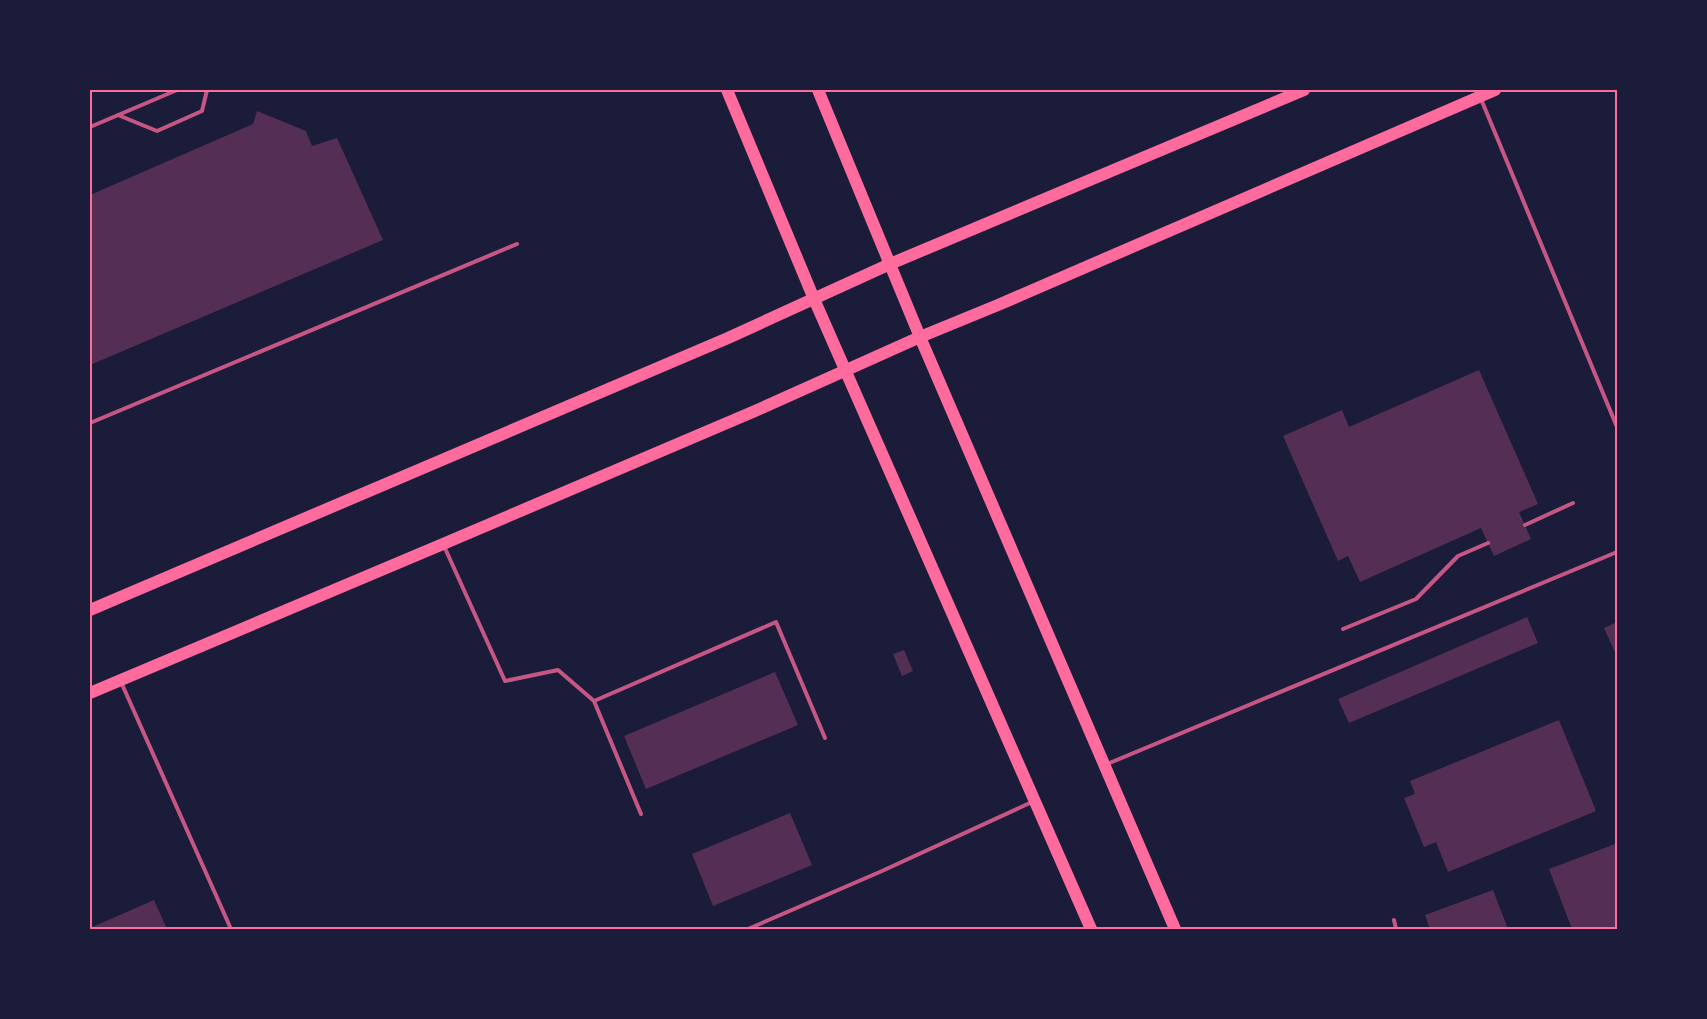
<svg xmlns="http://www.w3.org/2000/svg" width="1707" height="1019" viewBox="0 0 1707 1019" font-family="Signika,sans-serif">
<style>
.building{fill:#542f53}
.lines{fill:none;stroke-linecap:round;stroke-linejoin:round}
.service{stroke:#c65784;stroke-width:4}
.primary{stroke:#ff6b9d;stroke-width:12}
.neatline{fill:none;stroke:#ff6b9d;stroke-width:2}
</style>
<rect width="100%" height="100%" fill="#1b1b3a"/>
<path class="building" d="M257,111L306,131L312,146L337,138L383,240L90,365V195L253,124Z
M1479,370L1538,504L1519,512L1531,539L1494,556L1481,528L1360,582L1348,556L1338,561L1283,436L1342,410L1349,427Z
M1527,617L1538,643L1349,723L1338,699Z
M1617,622V657L1604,628Z
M904,650L913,671L902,676L893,654Z
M775,672L798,725L646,789L624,736Z
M1559,720L1596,811L1448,872L1436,842L1424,847L1404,798L1415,794L1410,781Z
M790,813L812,865L713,906L692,854Z
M1615,844L1617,850V929H1572L1549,869Z
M1493,890L1508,929H1430L1425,915Z
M154,900L167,929H90V928Z"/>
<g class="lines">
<path class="service" d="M1481,99L1617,427
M118,115L157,131L202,111L207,90
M90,127L177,90
M90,423L517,244
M1525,525L1573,503
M444,546L505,681L558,670L594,701L776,622L825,738
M1343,629L1416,599L1458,556L1488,543
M121,682L231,929
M594,701L641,814
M1107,764L1617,552
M1394,920L1396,929
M748,929L882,871L1032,802"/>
<path class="primary" d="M727,90L814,299L1091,929
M818,90L920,337L1175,929
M90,610L728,338L890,264L1304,90
M90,693L443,544L755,411L920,337L998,305L1495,90"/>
</g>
<rect width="1707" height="1019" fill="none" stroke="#1b1b3a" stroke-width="182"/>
<rect x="91" y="91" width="1525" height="837" class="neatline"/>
</svg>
